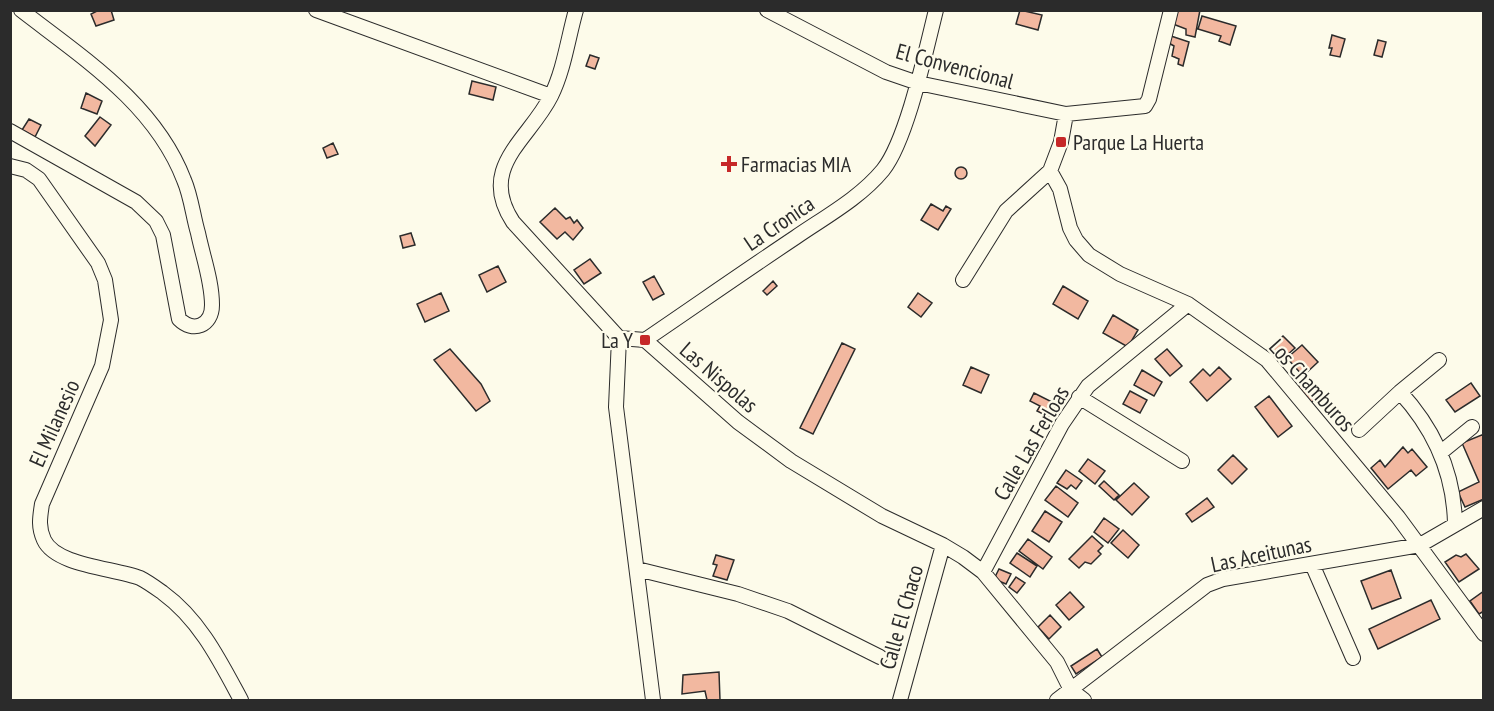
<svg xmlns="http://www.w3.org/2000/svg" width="1494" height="711" viewBox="0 0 1494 711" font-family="'PT Sans Narrow',sans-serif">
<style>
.building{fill:#f2b8a0;stroke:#2b2b2b;stroke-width:1.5}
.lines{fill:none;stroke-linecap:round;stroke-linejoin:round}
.minor-casing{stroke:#2b2b2b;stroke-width:16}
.minor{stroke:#fdfbea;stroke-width:14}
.poi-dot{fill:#c62828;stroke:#fdfbea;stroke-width:2}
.labels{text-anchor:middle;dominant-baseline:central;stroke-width:4.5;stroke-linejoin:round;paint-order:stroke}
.street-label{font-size:22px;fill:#2b2b2b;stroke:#fdfbea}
.poi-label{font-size:22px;fill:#2b2b2b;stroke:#fdfbea;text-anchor:start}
</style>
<rect width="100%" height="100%" fill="#fdfbea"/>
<path class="building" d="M99,10H111L114,20L96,26L91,14Z
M1020,10L1042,15L1038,30L1016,24Z
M1177,10H1200L1195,37L1186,35V29L1173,24Z
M1202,16L1236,26L1230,45L1219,41L1221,36L1198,29Z
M1168,35L1189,42L1183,66L1178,64L1179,59L1172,56L1174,46L1167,42Z
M1332,35L1345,39L1340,57L1330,55L1332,48H1329Z
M1378,40L1386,42L1382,57L1374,55Z
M590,55L599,58L595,69L586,66Z
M472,81L496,87L493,100L469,94Z
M86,93L102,101L97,114L81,108Z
M100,117L111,125L95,146L85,136Z
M29,119L41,125L35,137L22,130Z
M333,143L338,154L327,158L323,148Z
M955 173a6 6 0 1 1 12 0a6 6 0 1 1-12 0Z
M931,204L943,211L946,206L951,209L938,230L921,220Z
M555,208L566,219L570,217L574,223L577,220L583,228L573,240L565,232L557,239L540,222Z
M411,233L415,245L403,248L400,236Z
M590,259L601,273L584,284L574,270Z
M498,266L506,282L487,292L479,275Z
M654,276L664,294L653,300L643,282Z
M773,281L777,286L767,295L763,291Z
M1063,286L1088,301L1078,319L1053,304Z
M441,293L449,311L425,322L417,304Z
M918,293L932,303L921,317L908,307Z
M1113,315L1138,330L1128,347L1103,333Z
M1283,336L1295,348L1278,363L1266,351Z
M842,343L855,349L813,434L800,428Z
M1302,345L1318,362L1303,376L1287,358Z
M450,349L481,384L490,401L476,411L434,360Z
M1167,349L1182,366L1170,376L1155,359Z
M971,367L989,375L981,393L963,385Z
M1219,367L1231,379L1207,401L1190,382L1203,369L1210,376Z
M1142,370L1162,382L1154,396L1134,385Z
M1305,381L1318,397L1308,405L1295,389Z
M1471,383L1480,396L1455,412L1446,400Z
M1130,391L1147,400L1140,413L1123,404Z
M1034,393L1056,404L1049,417L1037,411L1040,406L1030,401Z
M1269,396L1292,426L1278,437L1255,407Z
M1484,434V499L1465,507L1458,492L1479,482L1462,443Z
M1403,447L1408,453L1412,449L1427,467L1416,476L1411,470L1388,489L1371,468L1380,460L1385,467Z
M1233,455L1247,469L1232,484L1218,470Z
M1088,459L1105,471L1095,484L1079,471Z
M1066,470L1082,481L1076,489L1071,485L1067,489L1057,483Z
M1104,481L1119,495L1114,500L1099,486Z
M1134,483L1149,497L1132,515L1116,500Z
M1056,486L1078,503L1068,517L1045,500Z
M1207,498L1214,507L1192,522L1186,514Z
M1045,511L1062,522L1049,542L1032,531Z
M1104,518L1119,529L1108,543L1094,532Z
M1123,530L1139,545L1128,558L1111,543Z
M1092,536L1103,546L1098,551L1101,554L1091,564L1085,562L1079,568L1069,559Z
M1028,539L1052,557L1043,569L1019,551Z
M1017,553L1037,566L1030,577L1010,563Z
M1466,554L1479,569L1459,582L1445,562L1456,555L1461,557Z
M716,555L734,560L727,580L713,576L717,565L713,564Z
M999,569L1011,574L1006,584L994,579Z
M1391,570L1401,598L1372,609L1361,581Z
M1016,577L1025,583L1017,593L1009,587Z
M1484,591V611L1479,614L1470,601Z
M1070,592L1084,607L1069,620L1056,605Z
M1431,600L1440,619L1378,649L1369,629Z
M1050,615L1061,627L1049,639L1038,627Z
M1097,649L1102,657L1076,674L1071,666Z
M719,672L720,700H707L705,691L682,694L683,675Z"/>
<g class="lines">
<g class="minor-casing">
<path id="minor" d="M316,10L551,96
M576,10C568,38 564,70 551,96C529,140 477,167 513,222L619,338L645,340L738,422L791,461L882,516L943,545L963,557L983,572L1057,662L1071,690L1084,700
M767,10L886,72L918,83L1066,114L1145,106L1149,99L1171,10
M1066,114L1061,142L1050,171L1060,189L1070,228L1076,240L1089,255L1120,274L1188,304L1267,360L1398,517L1484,634
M10,131L136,202L156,221L163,235L179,319C193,333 212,326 212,305C212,281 203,257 198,233C193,216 191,196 184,180C155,104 83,58 21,10
M10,166L26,170L39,179L98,263L105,280L111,320L102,366L42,504C40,517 38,527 44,540C56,566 115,568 140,578C148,582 156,588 163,593C200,620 220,661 241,700
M963,280L1006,211L1050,171
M619,338L616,407L653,700
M645,340C695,306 745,271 796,237C825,217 860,198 883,170C907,140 926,50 936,10
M1400,392L1439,360
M1079,397L1182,461
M1359,430L1400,392C1435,430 1454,473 1455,524
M1440,453L1472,427
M1312,564L1353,658
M637,569L738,594L788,611L880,657
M983,572L1062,424L1088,386L1188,304
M900,700L943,545
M1057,700L1207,585L1223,579L1420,545L1484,508"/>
</g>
<use href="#minor" class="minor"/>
</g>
<g class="poi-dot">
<rect x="1055" y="136" width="12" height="12" rx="3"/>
<path d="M726 155h6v6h6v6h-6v6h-6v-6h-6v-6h6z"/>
<rect x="639" y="334" width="12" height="12" rx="3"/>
</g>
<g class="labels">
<g class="street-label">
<text transform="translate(955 66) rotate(15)">El Convencional</text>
<text transform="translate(779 223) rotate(-34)">La Cronica</text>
<text transform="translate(719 377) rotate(41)">Las Nispolas</text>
<text transform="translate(1312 385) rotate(48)">Los Chamburos</text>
<text transform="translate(54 423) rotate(-66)">El Milanesio</text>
<text transform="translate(1031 443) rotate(-60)">Calle Las Ferloas</text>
<text transform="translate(1261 554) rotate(-12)">Las Aceitunas</text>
<text transform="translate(901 617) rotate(-74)">Calle El Chaco</text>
</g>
<g class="poi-label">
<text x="1073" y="142">Parque La Huerta</text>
<text x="741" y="164">Farmacias MIA</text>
<text x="633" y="340" text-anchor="end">La Y</text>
</g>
</g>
<rect width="1494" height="711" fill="none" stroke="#2b2b2b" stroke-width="24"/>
</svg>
